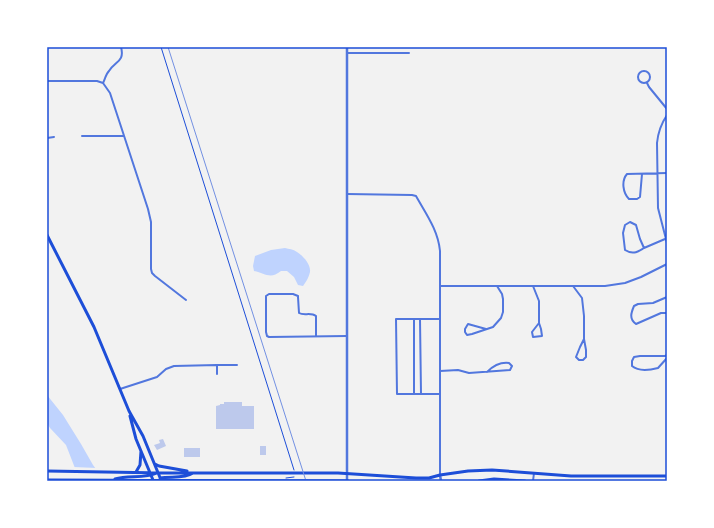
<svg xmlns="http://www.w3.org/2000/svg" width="714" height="528" viewBox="0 0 714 528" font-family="'Exo 2',sans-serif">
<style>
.water{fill:#bfd3fe}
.pier{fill:#f2f2f2}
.building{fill:#bdc9ec}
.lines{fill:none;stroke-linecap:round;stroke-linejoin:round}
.path{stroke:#1d4ed8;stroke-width:1}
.minor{stroke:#5277de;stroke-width:2}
.tertiary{stroke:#5277de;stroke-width:2.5}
.primary{stroke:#1d4ed8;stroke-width:3}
.rail{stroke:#7290e2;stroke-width:1}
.neatline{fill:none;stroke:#1d4ed8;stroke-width:1.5}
</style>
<rect width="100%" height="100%" fill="#f2f2f2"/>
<path class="water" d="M285,248C289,249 293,249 297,252C303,256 311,264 310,272C309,277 306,282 303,286L298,285L294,277L287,271H281C270,280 265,273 254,271L253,266L255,256L271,250Z
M47,395L63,415L81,444L93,465L105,481H80L66,445L50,428L47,423Z"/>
<path class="pier" d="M73,467L97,468L106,480L78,481Z"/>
<path class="building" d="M224,402H242V406H254V429H216V406L220,405V404H224Z
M163,439L166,446L157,450L154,445L160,443L159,440Z
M260,446H266V455H260Z
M184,448H200V457H184Z"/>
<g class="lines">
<path class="path" d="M161,47L294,470
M286,478L294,477"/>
<path class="minor" d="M121,47C125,62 115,61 109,71C106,74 105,79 103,83L110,93L148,209L151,222V269L152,273L155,276L186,300
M348,53H409
M638 77a6 6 0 1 1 12 0a6 6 0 1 1-12 0Z
M47,81H97L103,83
M647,83L649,87L667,109
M667,115C661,124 658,132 657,143L658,208L667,243
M82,136H124
M47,138L54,137
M642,174L640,197L637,199H629C623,193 621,181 627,174L667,173
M347,194L412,195L416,196C426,214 438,230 440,251V475
M644,248C637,252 633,255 625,250L623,233L625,225L630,222L636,225L640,239L644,248L665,239
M440,286H605L625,283L641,277L667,264
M533,286L539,301V323L541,329L542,336L533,337L532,332L539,323
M573,286L582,298L584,316V339L586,350V357L583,360H579L576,357L580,347L584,339
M667,297L653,303L638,304L634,306C631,313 629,319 636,324L661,313H667
M414,319V394
M420,319L421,394
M486,329L468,324L465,329V332L467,335L472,334L493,327L501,318L503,312V299L502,294L497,286
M316,336V316C311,312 304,316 299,313L298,297V296L293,294H269L266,296V332L267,336L269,337L347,336
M667,355L665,356H640L634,357L632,361V366C639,372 650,370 658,368L667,358
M217,365V374
M440,371L458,370L469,373L510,370L512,366L509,363C501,362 493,366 487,372
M120,389L157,377L166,369L174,366L217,365H237
M440,394H397L396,319H440
M533,481L534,473"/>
<path class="tertiary" d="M440,475L441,481
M347,481V47"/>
<path class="primary" d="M47,235L94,327L129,411L143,436L161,480
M130,416L136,439L153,480
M155,464L159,466L187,471
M47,471L163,473H338L416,478H429L440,475L468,471L492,470L571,476H667
M136,472L140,465L141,451
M160,478C171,476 184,479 193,473
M115,479C129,475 144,479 157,473
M47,480L348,481
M479,481L494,479L525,481"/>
<path class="rail" d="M168,47L306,481"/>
</g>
<rect width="714" height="528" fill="none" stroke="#ffffff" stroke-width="96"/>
<rect x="48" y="48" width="618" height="432" class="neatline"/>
</svg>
